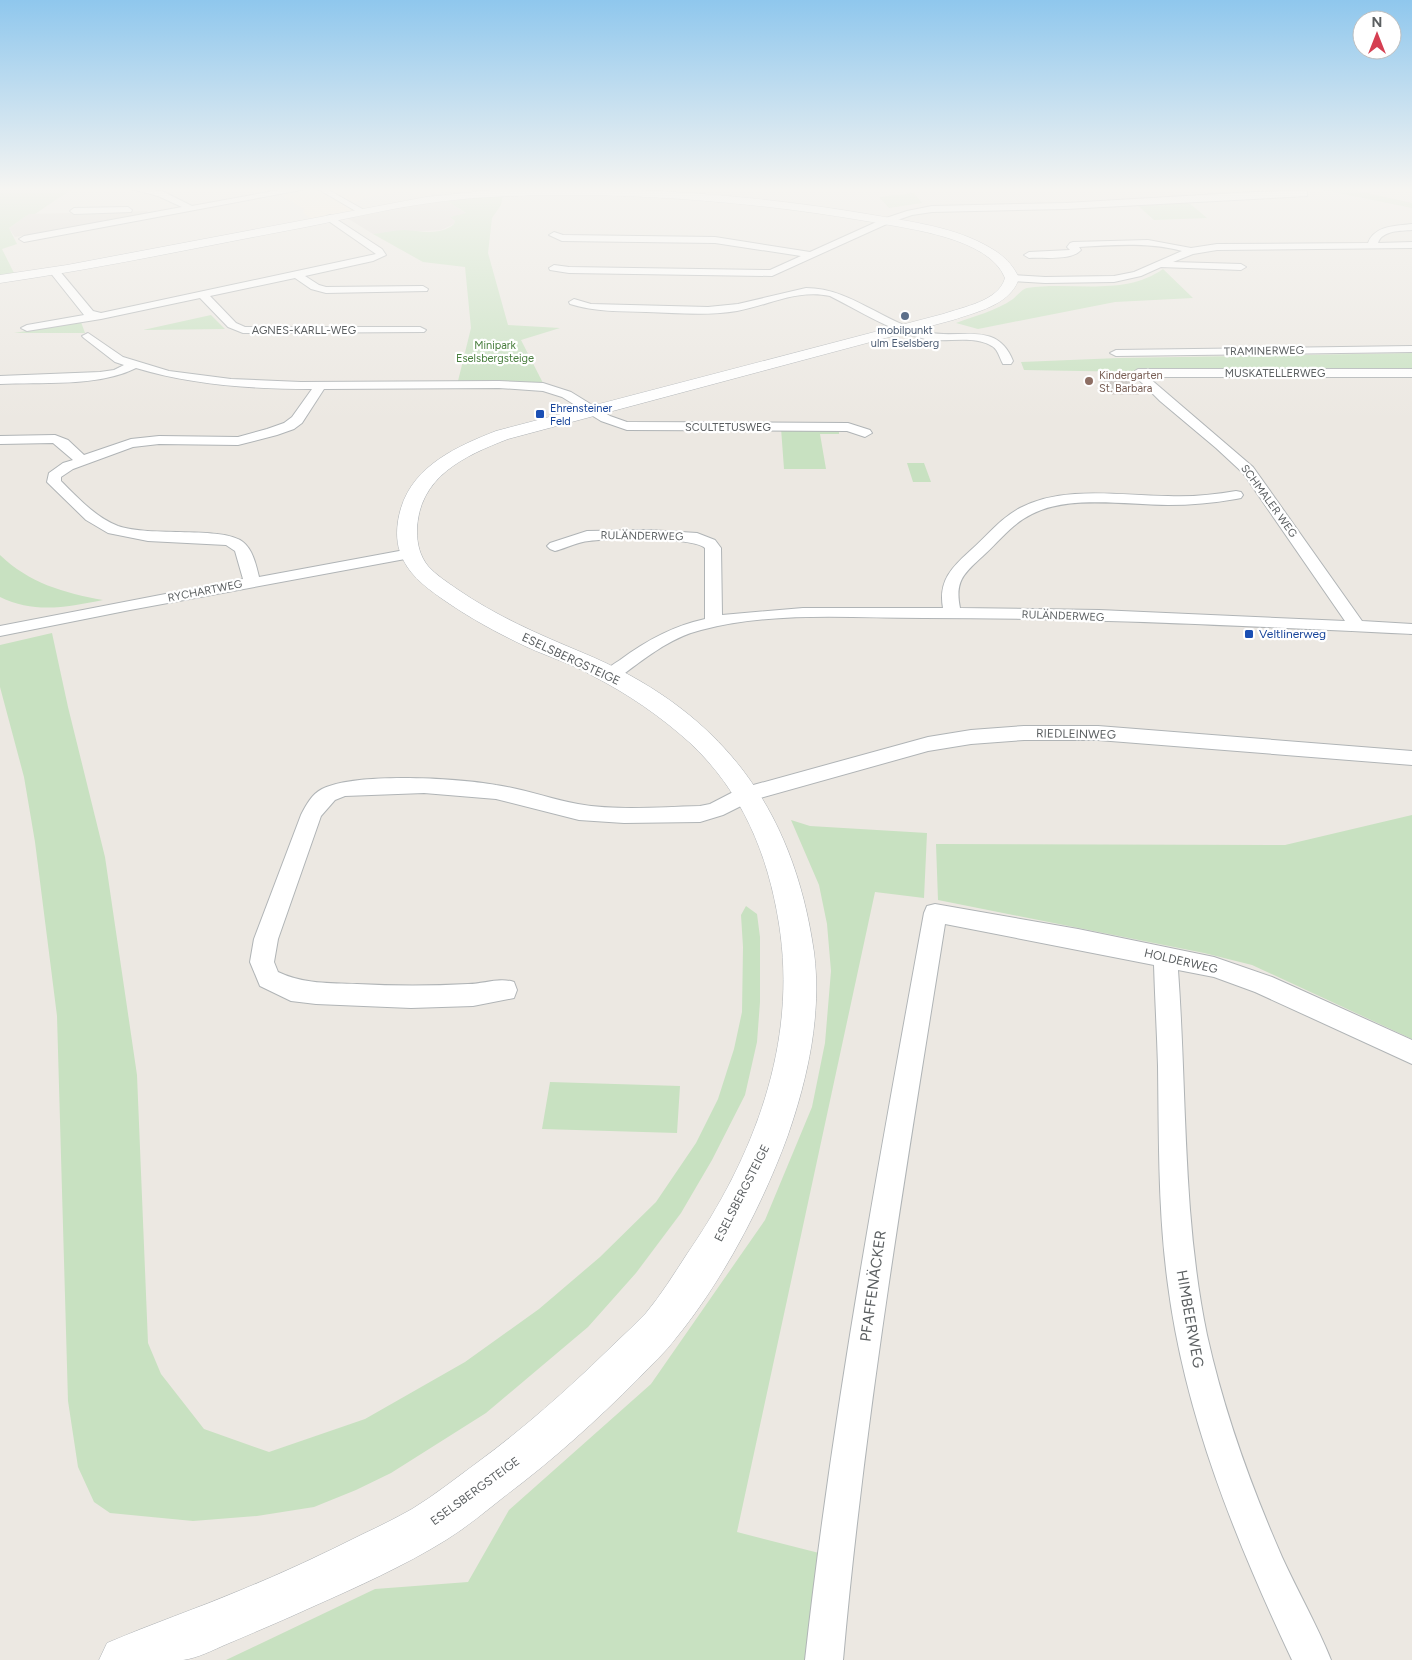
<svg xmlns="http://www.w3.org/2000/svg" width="1412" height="1660" viewBox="0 0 1412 1660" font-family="Figtree,sans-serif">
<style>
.commercial{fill:#f9ecda}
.education{fill:#ded9d4}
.green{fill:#c8e1c1}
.building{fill:#c9c5c1;stroke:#d0c8c2}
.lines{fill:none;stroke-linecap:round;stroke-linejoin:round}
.street-casing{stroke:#b0b4b6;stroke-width:2}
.secondary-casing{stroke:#afb3b6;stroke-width:1}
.street{fill:#fff;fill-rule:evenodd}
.secondary{fill:#fff;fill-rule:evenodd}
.service-dot{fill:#5c6f8a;stroke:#fff;stroke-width:2}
.education-dot{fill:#8d6e63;stroke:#fff;stroke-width:2}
.transit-dot{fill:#1a4fb4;stroke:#fff;stroke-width:2}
.labels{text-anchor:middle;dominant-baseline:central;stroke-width:4.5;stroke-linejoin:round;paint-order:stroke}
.far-street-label{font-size:11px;fill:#5b5f61;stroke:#fff}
.far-service-label{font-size:11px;fill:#4e5e75;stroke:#fff}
.far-park-label{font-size:11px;fill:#487e3d;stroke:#fff}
.far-education-label{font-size:11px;fill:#785e54;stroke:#fff;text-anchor:start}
.far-transit-label{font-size:11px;fill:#164399;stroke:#fff;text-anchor:start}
.transit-label{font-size:12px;fill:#164399;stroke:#fff;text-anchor:start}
.street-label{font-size:12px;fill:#5b5f61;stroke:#fff}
.near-street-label{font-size:15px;fill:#5b5f61;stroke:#fff}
</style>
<rect width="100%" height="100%" fill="#ece8e2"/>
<path class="commercial" d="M307,188H465L418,197L406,190L364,198L354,203L365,209L312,219L303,213L304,209L278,193Z"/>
<path class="education" d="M444,199L467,214L450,217L455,221L454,224L441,230L373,234L344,216Z
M148,211L145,214L15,237L9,228L29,214Z"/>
<path class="green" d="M0,188H78L72,189L35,214H29L9,228L17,244L2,249L14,273L0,275Z
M469,188H516L504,190L501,205L492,218L488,253L508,325L560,328L521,340L543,383L458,381L471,328L465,267L423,262L373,234C383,233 395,230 404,230C420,231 441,236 454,224L455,221L450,217L466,213L444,199L479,195Z
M1314,188H1345L1412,203V208Z
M914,193L922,203L889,208L879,197Z
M1188,202L1207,218L1154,220L1136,204Z
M1163,269L1193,298L1115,302L978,329L956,323C974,316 996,311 1013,299C1017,296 1022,289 1027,288C1071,281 1124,297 1163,269Z
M211,315L225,329L143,330Z
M81,322L85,333H14Z
M1412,353V372H1137L1024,370L1021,362L1119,358Z
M781,428L839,431V434H820L826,469H784Z
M907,463H924L931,482H913Z
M0,555C29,583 64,593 103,600C67,607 35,614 0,597Z
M52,633L68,707L105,857L137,1075L148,1343L161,1374L204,1429L269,1452L365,1419L465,1362L539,1309L600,1257L656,1202L696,1143L718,1099L734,1049L742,1012L743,947L741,915L746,906L757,914L760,937V1002L757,1042L745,1095L712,1160L681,1213L636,1273L588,1327L486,1413L391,1473L356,1490L314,1507L257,1516L193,1521L110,1513L94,1502L78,1467L68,1401L57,1016L35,842L24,777L0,687V645Z
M1412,815V1039L1252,965L1204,953L938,900L936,844L1285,845Z
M791,820L810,826L927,833L924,898L875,892L737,1532L819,1553L807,1660H226L375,1589L468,1582L509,1510L651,1384L765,1220L812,1107L825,1043L831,971L827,924L819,885Z
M550,1082L680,1086L677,1133L542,1129Z"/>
<path class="building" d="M1099,373L1124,374L1139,394H1112Z"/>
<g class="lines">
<g class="street-casing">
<path id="street" d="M128,188H142L164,192L192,206L290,188H305L301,190L24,242L19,239L24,236L182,207L158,196Z
M316,188H325L366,211L359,213Z
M1304,191L1307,192V196L1066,209L932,212L912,215L889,223L772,276L569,273L550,270L549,268L554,265L569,267L770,270L801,256L715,243L562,241L549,235L554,232L563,235L715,237L810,252L883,219L907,211L932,206L1066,203L1254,192Z
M128,207L132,210L131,212L74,214L70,211L74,208Z
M330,215L382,249L386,255L373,261L305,276L319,285L326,287L423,286L428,289L427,291L326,293L311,289L295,278L210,296L236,323L245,327H420L426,330L424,332L243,333L228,327L200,298L101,319L27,331L21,328L27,325L84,315L49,271L54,268L58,269L93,311L101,313L376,254L327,220V216Z
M1412,224V230C1401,231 1382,230 1378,243L1412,242V248L1217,250L1193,254L1173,262L1241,264L1246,267L1241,270L1161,267L1141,276L1114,282L1045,283L1012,281L1007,278L1012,275L1045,277L1114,276L1134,272L1182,251C1148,242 1113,245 1079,247L1081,250C1071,261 1044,257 1029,258L1024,255L1029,252L1070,250L1067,247L1070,243L1073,242L1148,240L1191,248L1217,244L1368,243C1375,225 1396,226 1412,224Z
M806,288C851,288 883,323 926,332C960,340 997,320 1013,361L1011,364H1003C999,357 998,348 990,345C972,335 945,343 925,339C891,331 861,312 830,296C797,289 769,305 737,311C707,316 676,313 646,312C620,311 595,312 570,304L569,302L574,299L591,304L708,307L738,304Z
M88,333L123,357L169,371L231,379L301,382L499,381L543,383L571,392L610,416L627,422L848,423L870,430L872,433L865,437L847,431L627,430L601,421L562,397L543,391L499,388L324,389L302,423L294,429L277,435L238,445L159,444L133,447L73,469L61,477V481C78,498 95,517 118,526C149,537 224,526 243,542C253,550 256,565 259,577L410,549L416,551L418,554L416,557L130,610L0,636V626L243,579L235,551L226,545L148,541L108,533L86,520L47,482L49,473L63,463L73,460L53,443L0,444V436L55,435L68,440L84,455L131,439L159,436L238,437L267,429L284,423L292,417L312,389C253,389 192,385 136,368C99,387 41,382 0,384V376L100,372L114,370L124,365L115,362L84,338L82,336Z
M1412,346V352L1116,356L1110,353L1116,350Z
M1138,369H1412V377H1148L1253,467L1362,621L1412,624V634C1249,626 1087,618 924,618C850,618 773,611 701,630C669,638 643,660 617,679L611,681L605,679L602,675C606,668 614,664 620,660C647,640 673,626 705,619V548C694,537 608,538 589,541C578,542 566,548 555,551L550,549L547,546L550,543L587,531L649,530L697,533L715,540L721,548L722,615L803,608H943C938,581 952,567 971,550C987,536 1001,518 1020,508C1064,485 1121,496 1168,496C1191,497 1213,495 1236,491L1241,492L1243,495L1241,498L1236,499C1213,503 1191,505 1168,505C1127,505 1069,495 1032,514C1013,523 1000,540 985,554C966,572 954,579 960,608L1099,610L1345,621L1243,473L1216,448L1160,401L1132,373Z
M1024,726H1098L1412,751V765L1098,740H1024L971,744L928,751L753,800L723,815L700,822L624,823L579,820L496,799L424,793L345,796L335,800L321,816L278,939L274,962L278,972C303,984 330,983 357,984C394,986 431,986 468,984C484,984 499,977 514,982L517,990L514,998L473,1006L411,1008L316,1004L291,1001L260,986L250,962L254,939L301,815C306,805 312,794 322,789C356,772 457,778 496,785C524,789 550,799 578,804C617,811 660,807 700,806L710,804L739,789L928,737L971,730Z
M935,904L1078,929L1214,957L1272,977L1412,1040V1064L1255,992L1214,977L1178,970C1187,1092 1182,1215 1207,1335C1224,1412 1251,1486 1282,1557C1298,1592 1317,1625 1331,1660H1292C1236,1541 1185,1416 1168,1285C1158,1213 1159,1139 1158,1066C1157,1032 1155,999 1154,965L945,924C906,1169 865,1413 843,1660H805C833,1409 879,1161 924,913L927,906Z"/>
</g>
<g class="secondary-casing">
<path id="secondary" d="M574,188C677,190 778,198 879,216C919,223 963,229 997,252C1007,259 1014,267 1019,278C1011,305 976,312 953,320L508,439C464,456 418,477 417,531C417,544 420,556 428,566C436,575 447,582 457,589C496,616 538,634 581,652C719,709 793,805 814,952C822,1014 808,1077 788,1135C763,1204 722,1282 676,1338C665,1353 651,1365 638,1379C596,1421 553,1460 505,1496C486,1511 467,1527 446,1540C404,1566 357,1587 312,1607C284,1620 255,1632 227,1644C213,1650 198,1658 183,1660C156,1660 127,1660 99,1660L107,1643C151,1624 196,1609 241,1590C283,1573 323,1554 363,1534C380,1526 396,1518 412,1509C435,1495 456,1478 478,1462C524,1428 566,1391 607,1351C620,1338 634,1326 646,1313C661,1295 674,1274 687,1254C754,1157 798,1043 779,924C768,854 742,791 689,742C660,716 628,694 593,676C572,664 549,657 527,647C497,633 468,617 441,598C424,586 407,573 400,552C395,538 397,521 401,508C414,465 458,446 496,431L943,314C963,307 999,301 1005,278C989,238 910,229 872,222C780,206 687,197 593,195C547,195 500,195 454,200C404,205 355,217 306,227C204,246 103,268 0,283V275L67,265L426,197L492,190Z"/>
</g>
<use href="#street" class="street"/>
<use href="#secondary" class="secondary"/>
</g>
<linearGradient id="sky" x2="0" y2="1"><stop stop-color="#8fc7ed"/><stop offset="0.45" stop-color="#f6f5f2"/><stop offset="1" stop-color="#f6f5f2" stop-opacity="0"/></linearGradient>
<rect width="1412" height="420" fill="url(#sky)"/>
<circle class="service-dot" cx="905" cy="316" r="5"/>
<circle class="education-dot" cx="1089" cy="381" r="5"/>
<g class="transit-dot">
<rect x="535" y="409" width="10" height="10" rx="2.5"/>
<rect x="1244" y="629" width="10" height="10" rx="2.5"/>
</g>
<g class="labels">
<g class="far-street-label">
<text x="304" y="330">AGNES-KARLL-WEG</text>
<text transform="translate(1264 351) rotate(-1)">TRAMINERWEG</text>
<text x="1275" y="373">MUSKATELLERWEG</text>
<text x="728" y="427">SCULTETUSWEG</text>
<text transform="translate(1269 501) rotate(54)">SCHMALER WEG</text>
<text transform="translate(642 536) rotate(1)">RULÄNDERWEG</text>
<text transform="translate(205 591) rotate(-11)">RYCHARTWEG</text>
<text transform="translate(1063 616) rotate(2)">RULÄNDERWEG</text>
</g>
<g class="far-service-label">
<text x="905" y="330">mobilpunkt<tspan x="905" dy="13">ulm Eselsberg</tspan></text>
</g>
<g class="far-park-label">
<text x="495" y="345">Minipark<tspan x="495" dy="13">Eselsbergsteige</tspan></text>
</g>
<g class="far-education-label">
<text x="1099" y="375">Kindergarten<tspan x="1099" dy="13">St. Barbara</tspan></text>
</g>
<g class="far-transit-label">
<text x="550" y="408">Ehrensteiner<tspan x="550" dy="13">Feld</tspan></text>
</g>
<g class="transit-label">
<text x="1259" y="634">Veltlinerweg</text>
</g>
<g class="street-label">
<text transform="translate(571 659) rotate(25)">ESELSBERGSTEIGE</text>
<text transform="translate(1076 734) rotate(1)">RIEDLEINWEG</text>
<text transform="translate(1181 961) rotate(13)">HOLDERWEG</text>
<text transform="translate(742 1193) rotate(-63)">ESELSBERGSTEIGE</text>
<text transform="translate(475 1491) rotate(-36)">ESELSBERGSTEIGE</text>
</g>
<g class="near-street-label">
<text transform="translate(873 1286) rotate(-82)">PFAFFENÄCKER</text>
<text transform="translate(1190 1319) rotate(80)">HIMBEERWEG</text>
</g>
</g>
<g transform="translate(1377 35)"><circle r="24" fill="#ffffff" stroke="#bdbfc0"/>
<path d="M0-4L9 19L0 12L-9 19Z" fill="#d53f52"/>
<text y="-8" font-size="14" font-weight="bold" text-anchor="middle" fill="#5b5f61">N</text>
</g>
</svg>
